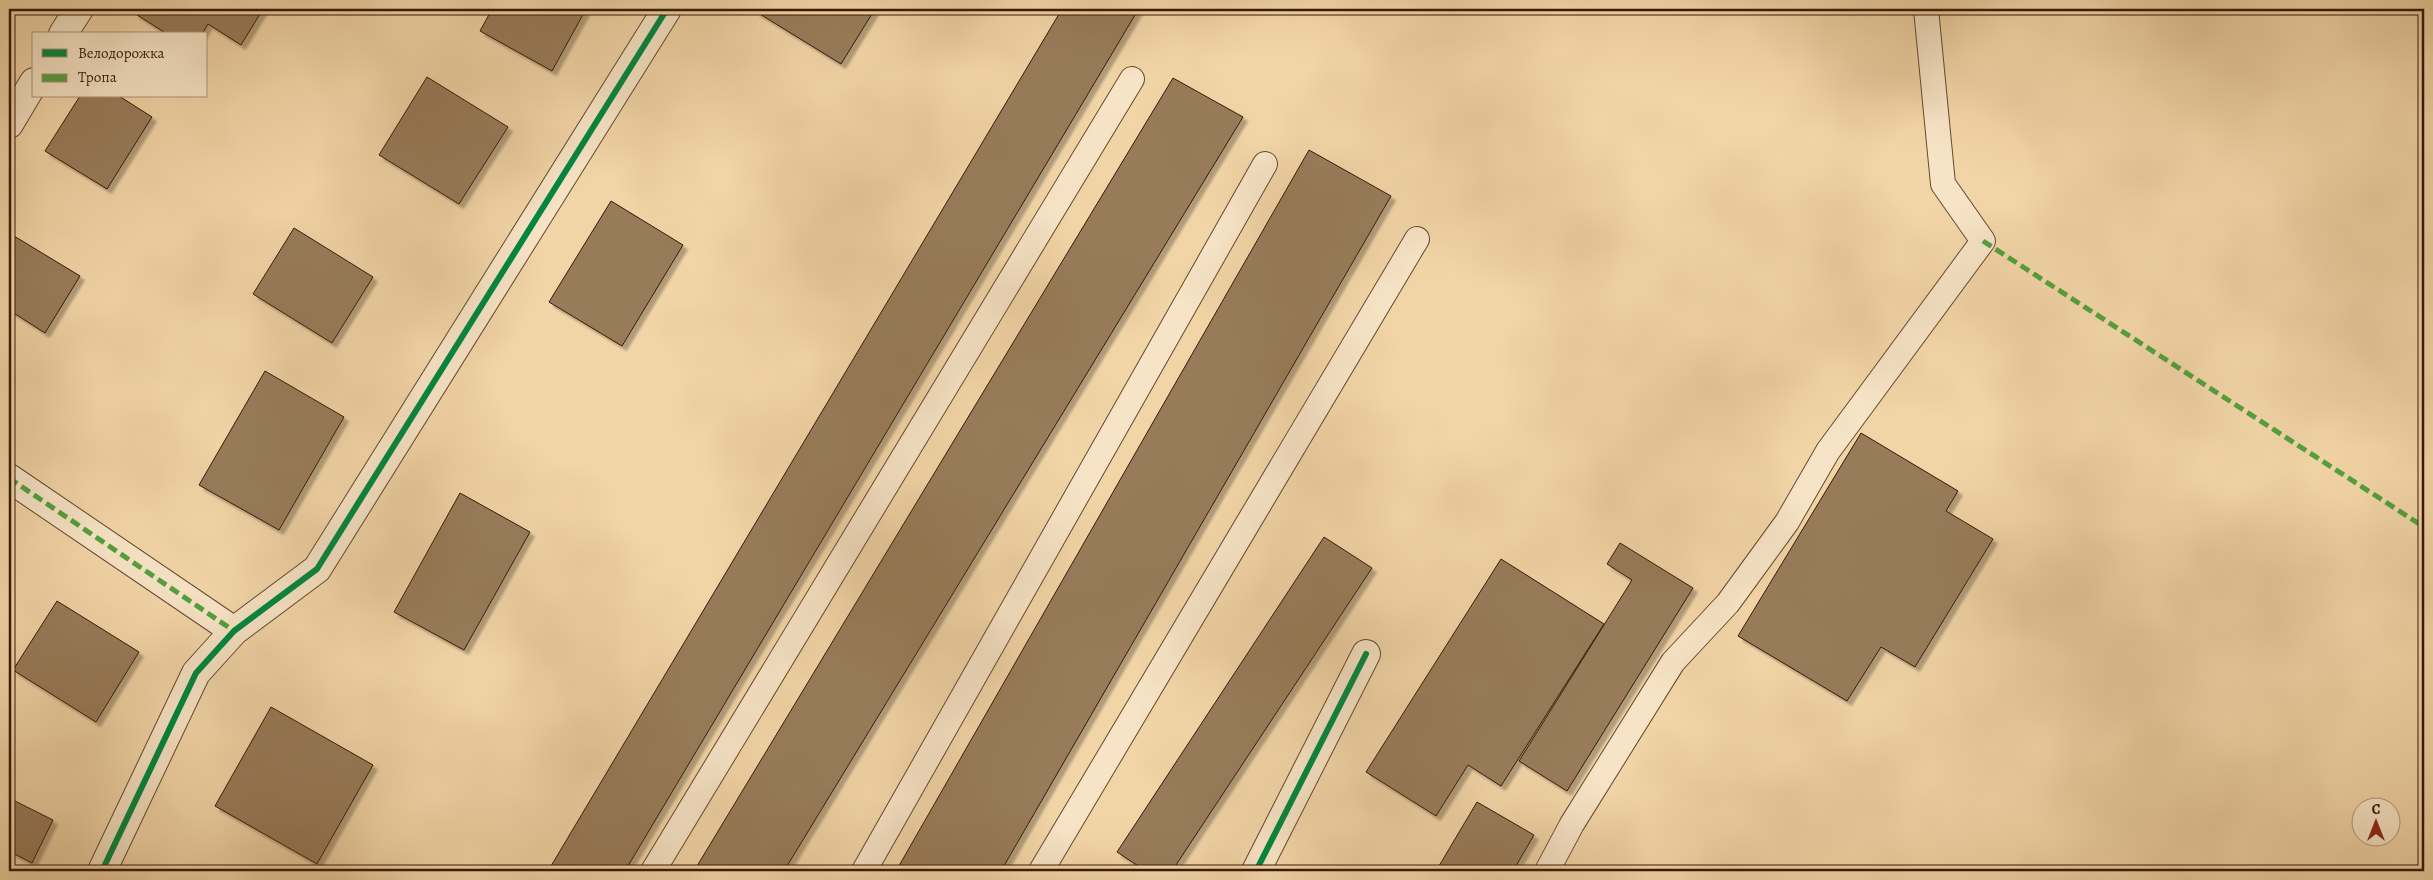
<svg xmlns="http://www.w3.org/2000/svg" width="2433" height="880" viewBox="0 0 2433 880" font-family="Alegreya,serif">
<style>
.building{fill:#987b5a;stroke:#361907;filter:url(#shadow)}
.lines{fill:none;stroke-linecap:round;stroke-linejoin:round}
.service-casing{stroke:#65482f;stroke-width:26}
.minor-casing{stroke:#65482f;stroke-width:30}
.service{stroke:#f7e4c6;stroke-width:24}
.minor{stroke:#f7e4c6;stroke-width:28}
.quiet{stroke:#53a13d;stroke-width:5;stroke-dasharray:10 5;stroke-linecap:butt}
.cycleway-casing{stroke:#f7e4c6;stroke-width:9}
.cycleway{stroke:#00873e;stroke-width:6}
</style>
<defs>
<filter id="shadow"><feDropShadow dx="4.5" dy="4.5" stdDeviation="1" flood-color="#0004"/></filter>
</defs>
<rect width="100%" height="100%" fill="#f2d5a7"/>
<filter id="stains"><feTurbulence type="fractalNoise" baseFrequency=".004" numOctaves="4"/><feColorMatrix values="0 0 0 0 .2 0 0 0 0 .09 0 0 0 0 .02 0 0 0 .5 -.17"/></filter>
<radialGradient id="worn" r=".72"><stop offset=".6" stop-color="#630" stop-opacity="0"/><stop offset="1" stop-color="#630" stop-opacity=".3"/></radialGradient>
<path class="building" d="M137,9H263L241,45L208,24L202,34H167L134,13Z
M492,9H586L552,71L480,31Z
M757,9H875L841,64L755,11Z
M1062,9L1138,10L625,871H560L551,866Z
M427,77L508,127L459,204L379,155Z
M1173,78L1243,117L784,871H694Z
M80,96H119L152,117L107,189L45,151Z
M1309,150L1391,196L1001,871H896Z
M611,201L683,245L622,346L549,302Z
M294,228L373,277L332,343L253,294Z
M9,233L80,276L45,333L9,310Z
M265,371L344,417L279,530L199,485Z
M1861,433L1958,491L1946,511L1993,539L1915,667L1881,647L1847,701L1738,636Z
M460,493L530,532L464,650L394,612Z
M1324,537L1372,568L1172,871H1146L1117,852Z
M1620,543L1693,588L1567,791L1519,761L1632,580L1607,564Z
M1501,559L1604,624L1501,786L1468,765L1436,816L1366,772Z
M57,601L139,652L96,722L13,670Z
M271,707L373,765L317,864L215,806Z
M9,798L53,820L32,863L9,851Z
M1477,802L1534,835L1513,871H1436Z"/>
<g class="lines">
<g class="service-casing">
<path id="service" d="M653,871L1132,79
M864,871L1265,164
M1041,871L1417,239
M1547,871L1572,824L1673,662L1728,603L1787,522L1828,451L1983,241L1943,184L1926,9"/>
</g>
<g class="minor-casing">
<path id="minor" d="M63,34L79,9
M9,124L34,82
M9,478L234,631
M102,871L196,673L234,631L317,569L667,9
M1256,871L1366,654"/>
</g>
<use href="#service" class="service"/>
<use href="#minor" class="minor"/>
<path class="quiet" d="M1983,241L2424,527
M9,478L234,631"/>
<g class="cycleway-casing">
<path id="cycleway" d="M102,871L196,673L234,631L317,569L667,9
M1256,871L1366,654"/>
</g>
<use href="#cycleway" class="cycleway"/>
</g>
<rect width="2433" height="880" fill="none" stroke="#f2d5a7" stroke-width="30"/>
<rect x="10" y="10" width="2413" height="860" fill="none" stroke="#361907" stroke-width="2.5"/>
<rect x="15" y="15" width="2403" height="850" fill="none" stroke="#361907"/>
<rect x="32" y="32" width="175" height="65" fill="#f7e4c6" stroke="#aa937a"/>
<rect x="42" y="49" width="25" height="8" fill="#00873e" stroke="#aa937a"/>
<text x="78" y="58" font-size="15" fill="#361907">Велодорожка</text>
<rect x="42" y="74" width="25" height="8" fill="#53a13d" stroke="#aa937a"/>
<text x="78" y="82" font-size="15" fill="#361907">Тропа</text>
<g transform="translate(2376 822)"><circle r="24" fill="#f7e4c6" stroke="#aa937a"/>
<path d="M0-4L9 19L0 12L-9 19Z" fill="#8f2418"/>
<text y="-8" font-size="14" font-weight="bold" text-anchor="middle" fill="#361907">С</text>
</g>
<rect width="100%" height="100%" filter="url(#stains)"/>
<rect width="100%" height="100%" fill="url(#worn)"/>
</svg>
